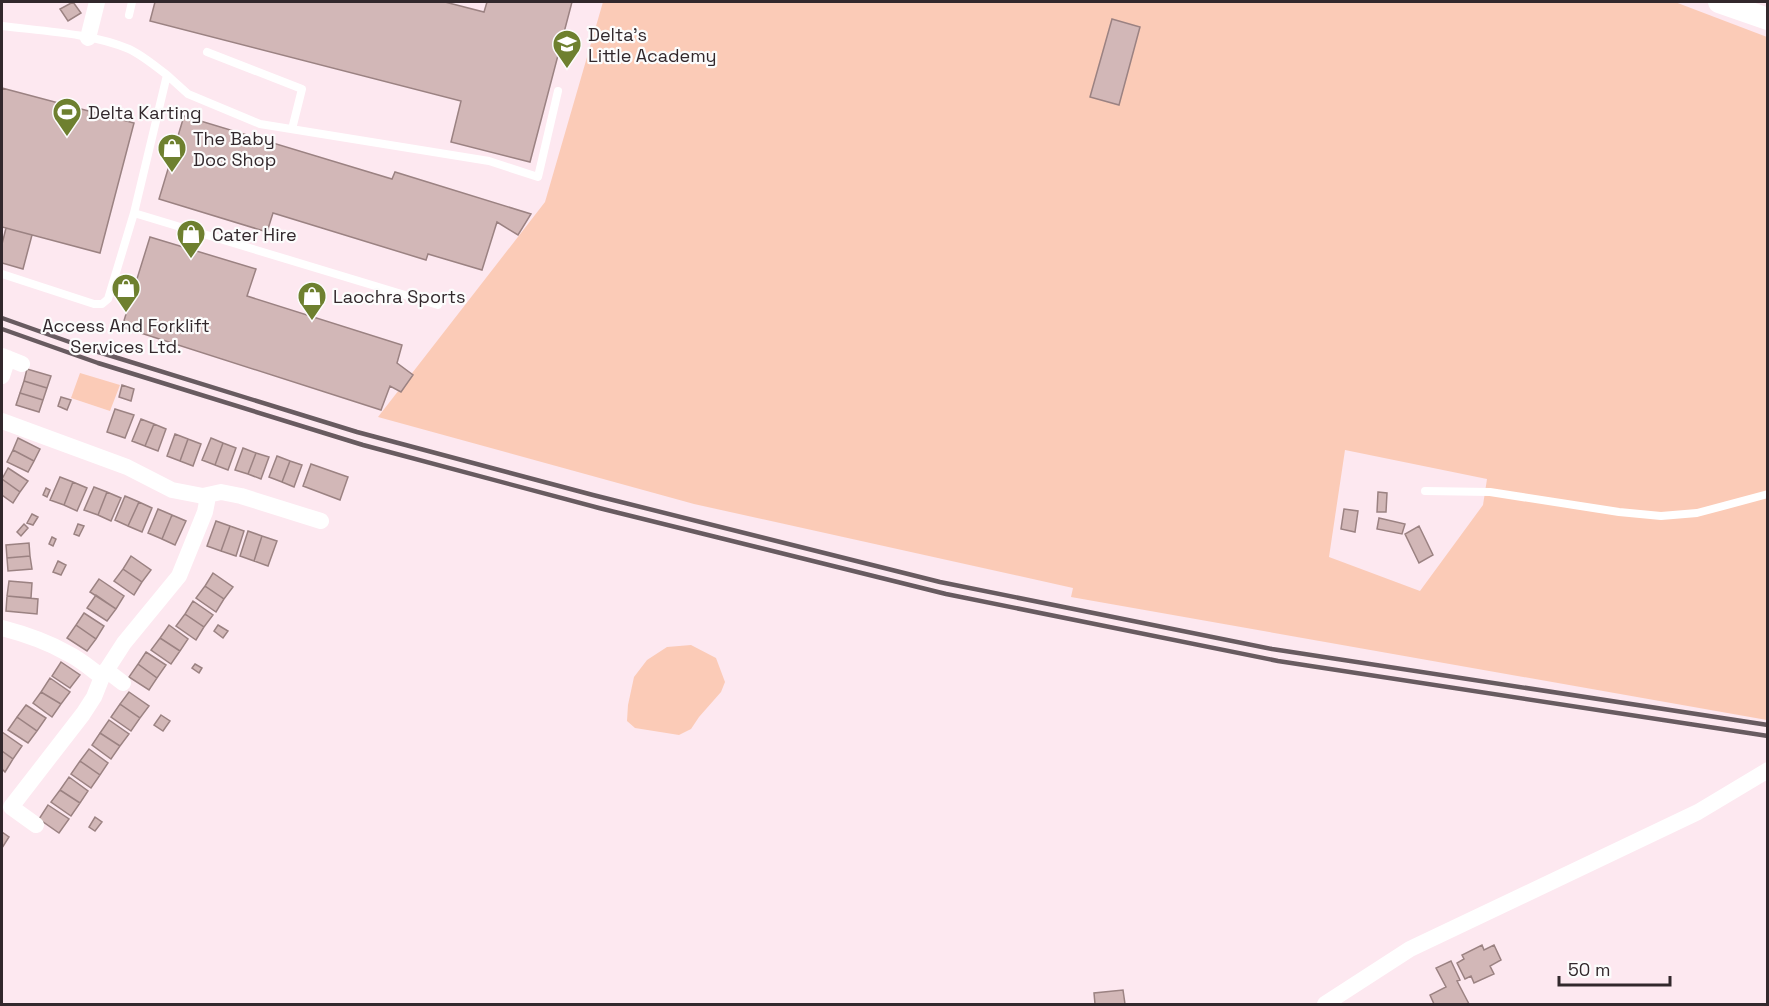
<svg xmlns="http://www.w3.org/2000/svg" width="1769" height="1006" viewBox="0 0 1769 1006" font-family="'Space Grotesk',sans-serif">
<style>
.green{fill:#fbcbb7;fill-rule:evenodd}
.building{fill:#d2b7b7;stroke:#9b8282;stroke-width:1.5}
.lines{fill:none;stroke-linecap:round;stroke-linejoin:round}
.lane{stroke:#fff;stroke-width:8}
.street{stroke:#fff;stroke-width:16}
.secondary{stroke:#fff;stroke-width:22}
.rail{stroke:#685b60;stroke-width:4.5}
.labels{text-anchor:middle;dominant-baseline:central;stroke-width:4.5;stroke-linejoin:round;paint-order:stroke}
.poi-label{font-size:18px;fill:#32282c;stroke:#fcfcfc;text-anchor:start}
</style>
<rect width="100%" height="100%" fill="#fde8f0"/>
<path class="green" d="M603,2H1675L1767,37V720L1071,597L1073,588L694,504L378,417L545,202ZM1345,450L1487,479L1483,505L1420,591L1329,557Z
M80,373L120,385L110,411L71,398Z
M691,645L716,658L725,682L721,692L699,717L691,729L679,735L635,728L627,721L628,705L634,677L647,660L667,647Z"/>
<path class="building" d="M73,2L81,13L68,21L60,9Z
M155,2H445L484,12L487,2H572L530,162L451,142L461,101L150,21Z
M1112,19L1140,27L1119,105L1090,97Z
M2,88L134,123L100,253L2,227Z
M184,116L392,179L395,172L531,214L518,235L497,222L482,270L428,254L426,260L273,213L267,232L159,199Z
M6,228L32,235L23,269L2,263V244Z
M150,237L256,269L247,296L402,345L397,363L413,375L401,392L390,386L381,410L122,327Z
M27,369L51,376L47,388L24,381Z
M24,381L47,388L43,400L20,393Z
M122,385L134,389L131,401L119,397Z
M20,393L43,400L39,412L16,405Z
M61,397L71,400L67,410L58,406Z
M115,409L134,415L125,438L107,432Z
M141,419L154,424L145,446L132,441Z
M154,424L166,429L158,451L145,446Z
M175,434L188,439L180,461L167,456Z
M18,438L40,449L34,461L13,450Z
M211,438L223,443L215,465L202,460Z
M188,439L201,444L193,466L180,461Z
M223,443L236,448L228,470L215,465Z
M243,448L256,453L248,474L235,470Z
M13,450L34,461L28,472L7,462Z
M256,453L269,457L261,479L248,474Z
M277,456L290,461L282,482L269,477Z
M290,461L302,465L294,487L282,482Z
M311,464L348,477L340,500L303,486Z
M8,468L28,481L20,492L2,479Z
M60,477L73,482L64,505L50,500Z
M2,479L20,492L13,503L2,495Z
M73,482L87,488L77,511L64,505Z
M94,487L107,492L98,515L84,510Z
M46,488L50,490L47,497L43,495Z
M107,492L121,498L111,521L98,515Z
M1378,492L1387,493L1386,512H1377Z
M125,496L139,502L128,526L115,520Z
M139,502L152,508L142,532L128,526Z
M158,509L172,515L162,539L148,533Z
M1344,509L1358,511L1355,532L1341,529Z
M32,514L38,517L33,525L27,523Z
M172,515L186,521L175,545L162,539Z
M1379,518L1405,524L1402,534L1377,529Z
M216,521L230,526L221,551L207,546Z
M24,524L28,528L21,536L17,532Z
M78,524L84,526L79,536L74,534Z
M230,526L244,531L236,556L221,551Z
M1419,526L1433,555L1419,563L1405,534Z
M248,531L262,536L254,561L240,556Z
M262,536L277,541L268,566L254,561Z
M52,537L56,539L53,546L49,544Z
M29,543L30,556L7,558L6,545Z
M30,556L32,569L8,571L7,558Z
M131,556L151,570L142,582L123,569Z
M58,561L66,565L61,575L53,572Z
M123,569L142,582L134,595L114,581Z
M213,573L233,587L224,599L205,586Z
M99,579L124,596L116,609L90,592Z
M9,581L32,583L31,598L7,596Z
M205,586L224,599L216,612L196,598Z
M96,595L116,609L107,621L87,608Z
M7,596L38,599L37,614L6,611Z
M193,601L213,615L204,627L185,614Z
M84,613L104,626L96,639L76,625Z
M185,614L204,627L196,640L176,626Z
M76,625L96,639L87,651L67,638Z
M169,625L188,639L180,651L160,638Z
M218,625L228,631L223,638L214,631Z
M160,638L180,651L171,664L151,650Z
M146,652L166,665L157,678L138,664Z
M61,662L80,675L70,688L52,676Z
M138,664L157,678L149,690L129,677Z
M195,664L202,668L199,673L192,668Z
M50,678L70,692L61,704L41,692Z
M41,692L61,704L52,717L33,703Z
M129,692L149,706L140,718L120,704Z
M120,704L140,718L131,731L111,717Z
M26,705L46,718L37,731L17,717Z
M161,715L170,721L163,731L154,725Z
M17,717L37,731L28,743L8,730Z
M109,720L129,734L120,746L100,733Z
M2,732L22,746L13,759L2,751Z
M100,733L120,746L111,759L92,745Z
M89,749L108,763L100,775L80,761Z
M2,751L13,759L5,772L2,769Z
M80,761L100,775L91,788L71,774Z
M69,777L88,791L80,803L60,790Z
M60,790L80,803L71,816L51,802Z
M48,805L69,819L59,833L39,819Z
M95,817L102,822L95,831L89,827Z
M2,832L9,837L2,848Z
M1482,945L1484,950L1494,945L1501,960L1490,966L1494,974L1474,983L1471,976L1465,979L1457,963L1464,959L1462,955Z
M1451,961L1460,980L1457,981L1469,1004H1434L1430,995L1446,987L1436,968Z
M1123,990L1125,1004H1095L1094,993Z"/>
<g class="lines">
<path class="lane" d="M129,15L132,2
M2,26C42,31 91,33 129,49C142,55 155,66 167,75L134,213L108,299L102,304H94L2,274
M207,52L302,89L292,129
M167,75L188,94L260,124L489,161L538,177L558,91
M134,213L438,305
M1425,491L1490,492L1619,512L1661,516L1697,513L1768,494"/>
<path class="street" d="M88,38L97,2
M2,356L22,364
M2,376L8,358
M2,421L127,467L172,490L203,496L207,502L205,512L179,576L124,643L102,677L94,697L83,714L11,807L36,825
M203,496L221,492L241,496L321,521
M2,628C25,634 46,641 67,653C80,659 91,669 102,677
M106,670L123,683
M1325,1004L1410,949L1698,812L1768,770"/>
<path class="secondary" d="M1719,2L1768,19"/>
<path class="rail" d="M2,318L92,350L357,432L593,495L940,582L1272,649L1768,725
M2,329L98,363L363,445L599,508L946,594L1278,661L1768,736"/>
</g>
<defs>
<g id="school-pin" transform="scale(1.5)"><path d="M0 17L-7.5 6A9.5 9.5 0 1 1 7.5 6Z" fill="#6e802f" stroke="#fcfcfc"/><path d="M0-5L7-2L0 1L-7-2ZM-4 1L0 2.5L4 1V4Q0 6-4 4Z" fill="#fff"/></g>
<g id="stadium-pin" transform="scale(1.5)"><path d="M0 17L-7.5 6A9.5 9.5 0 1 1 7.5 6Z" fill="#6e802f" stroke="#fcfcfc"/><path d="M0-5a6.5 5 0 1 0 0 10a6.5 5 0 1 0 0-10ZM-3.5-1.8h7v3.6h-7Z" fill="#fff"/></g>
<g id="shop-pin" transform="scale(1.5)"><path d="M0 17L-7.5 6A9.5 9.5 0 1 1 7.5 6Z" fill="#6e802f" stroke="#fcfcfc"/><path d="M-5-2.5h2.3a2.7 3.5 0 0 1 5.4 0H5L5.5 6h-11ZM-1.5-2.5h3a1.5 2.3 0 0 0-3 0Z" fill="#fff"/></g>
</defs>
<g fill-rule="evenodd">
<use href="#school-pin" x="567" y="44"/>
<use href="#stadium-pin" x="67" y="112"/>
<use href="#shop-pin" x="172" y="148"/>
<use href="#shop-pin" x="191" y="234"/>
<use href="#shop-pin" x="126" y="288"/>
<use href="#shop-pin" x="312" y="296"/>
</g>
<g class="labels">
<g class="poi-label">
<text x="588" y="34">Delta's<tspan x="588" dy="21">Little Academy</tspan></text>
<text x="88" y="112">Delta Karting</text>
<text x="193" y="138">The Baby<tspan x="193" dy="21">Doc Shop</tspan></text>
<text x="212" y="234">Cater Hire</text>
<text x="333" y="296">Laochra Sports</text>
<text x="126" y="325" text-anchor="middle">Access And Forklift<tspan x="126" dy="21">Services Ltd.</tspan></text>
</g>
</g>
<rect width="1769" height="1006" fill="none" stroke="#32282c" stroke-width="6"/>
<path d="M1559 976v9h111v-9" fill="none" stroke="#32282c" stroke-width="3"/>
<text x="1568" y="976" font-size="18" fill="#32282c" stroke="#fcfcfc" stroke-width="4.5" paint-order="stroke">50 m</text>
</svg>
